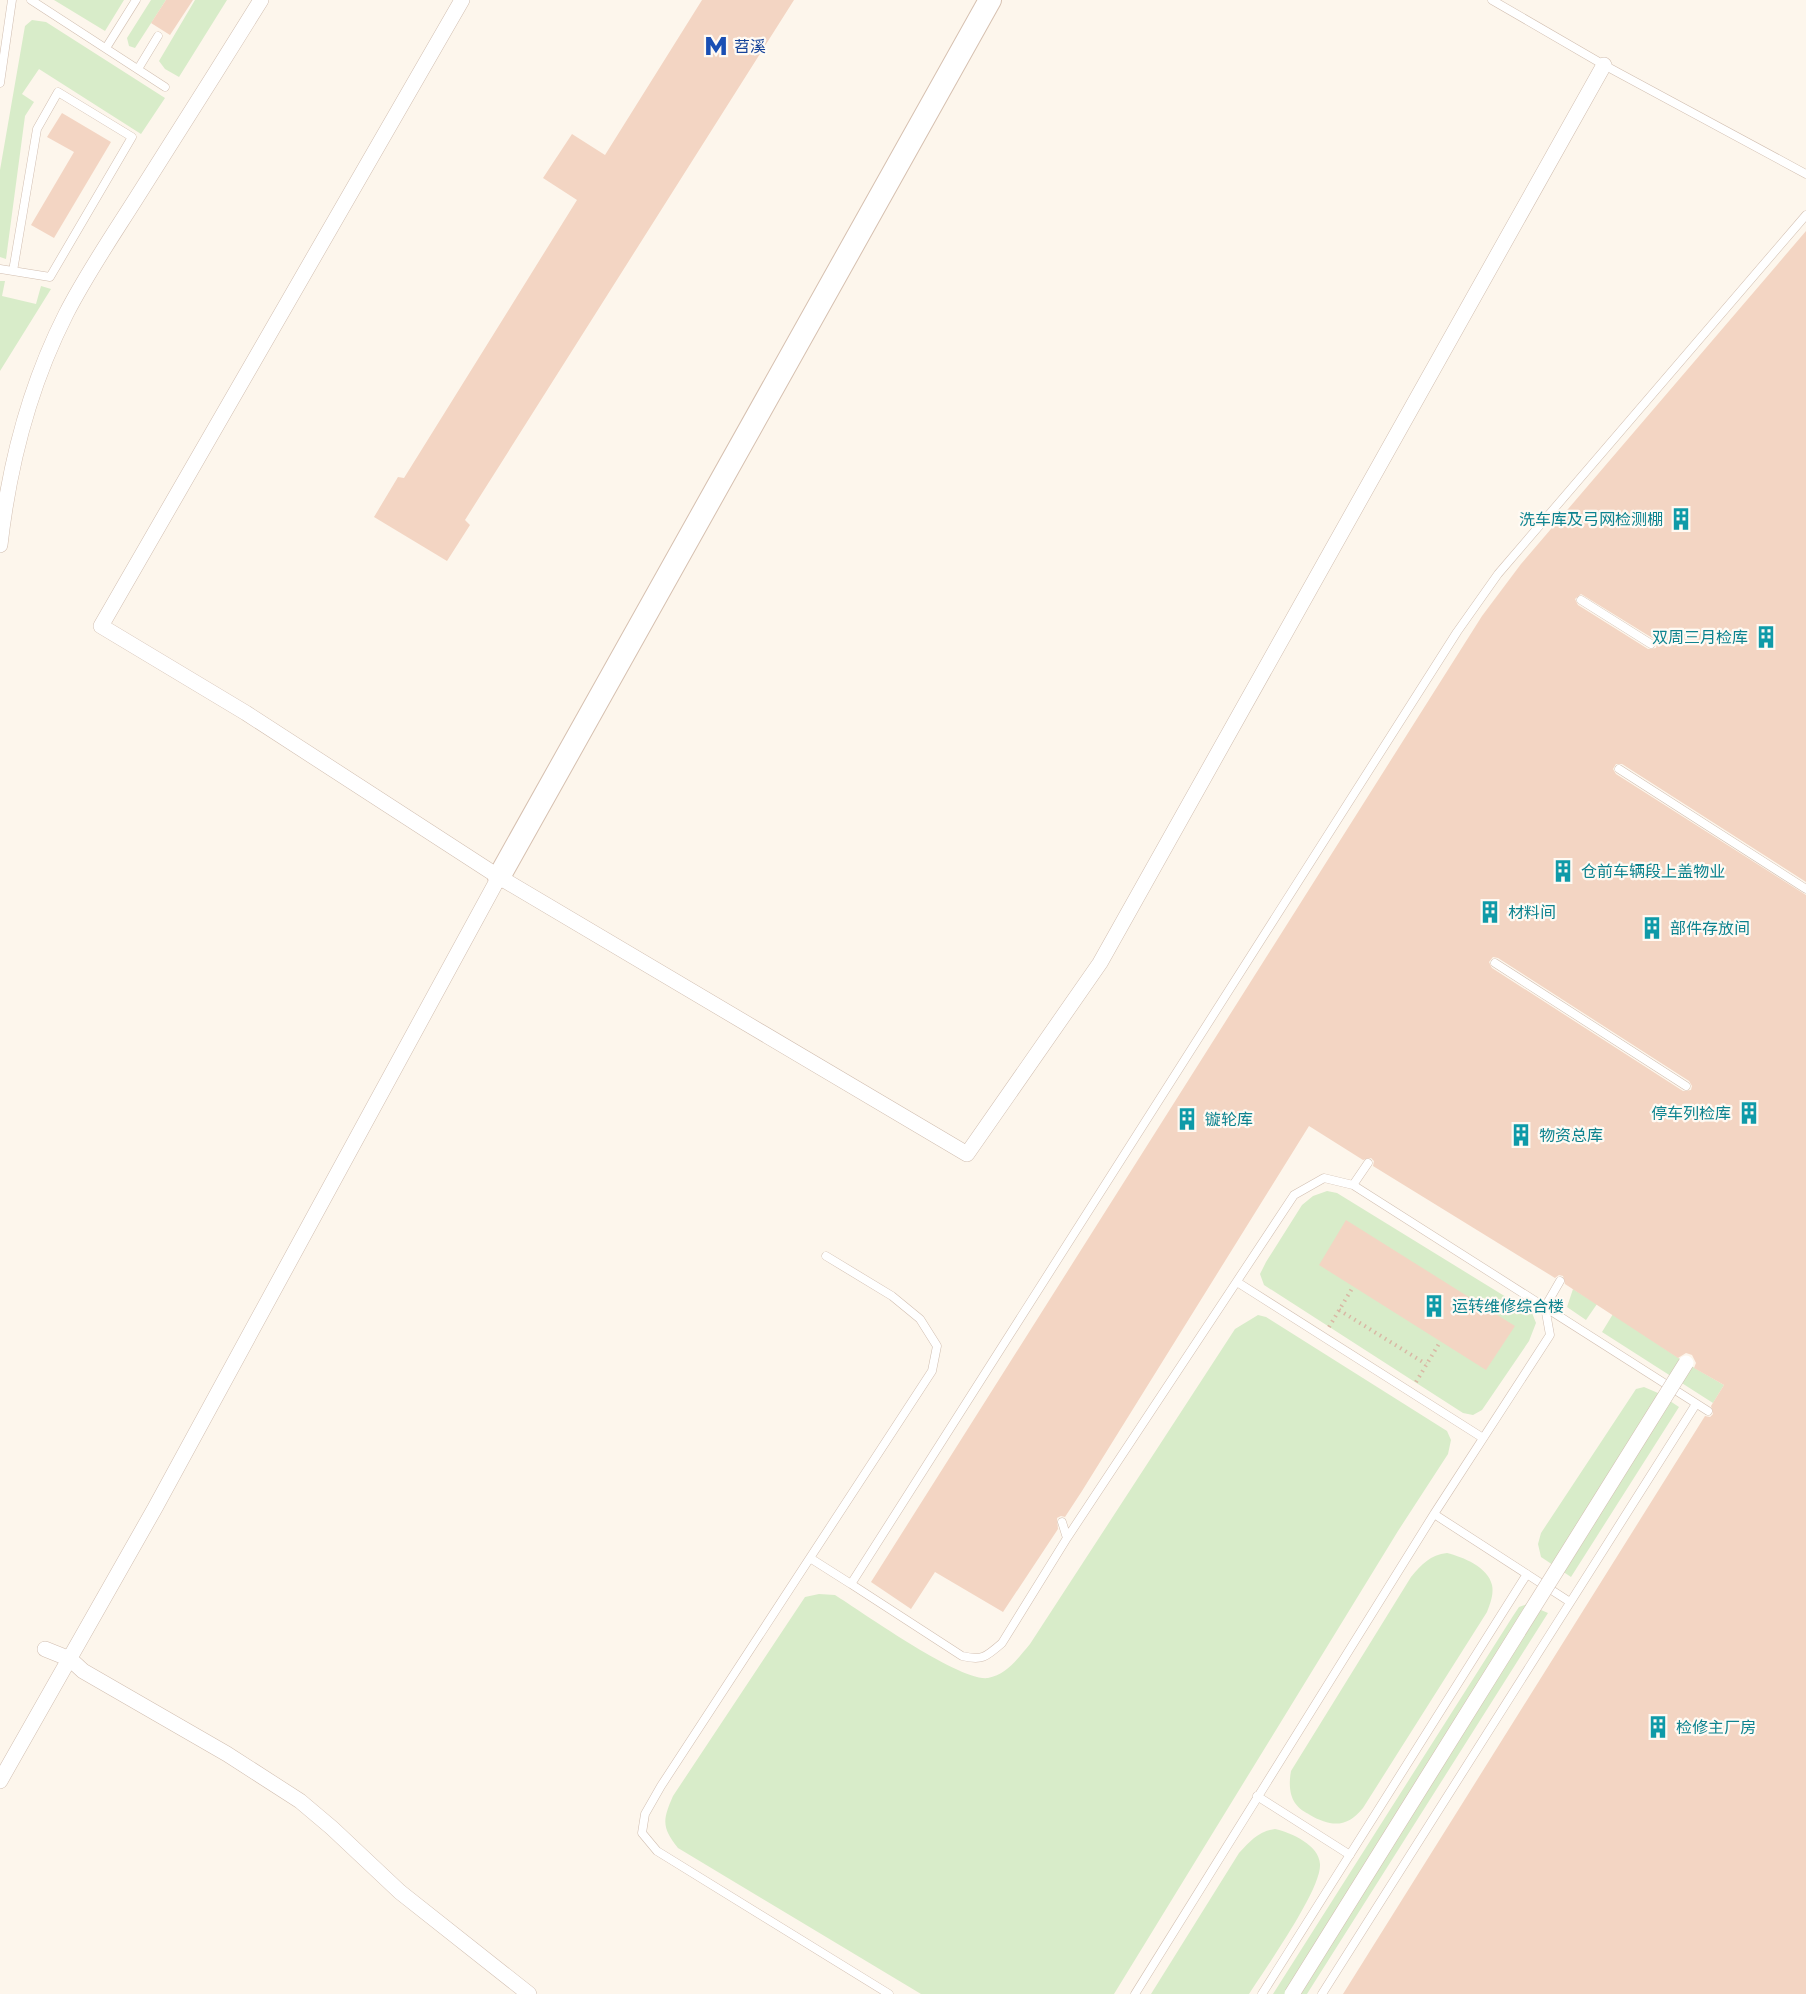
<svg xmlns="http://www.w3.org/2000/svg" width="1806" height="1994" viewBox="0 0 1806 1994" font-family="'Work Sans','Noto Sans SC',sans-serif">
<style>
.green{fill:#d8ecc9}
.building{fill:#f3d5c3;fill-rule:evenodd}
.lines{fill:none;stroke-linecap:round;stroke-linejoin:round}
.lane-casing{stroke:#d1beb0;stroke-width:9}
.street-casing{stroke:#d1beb0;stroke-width:16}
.secondary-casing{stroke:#d6c0b0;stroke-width:24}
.path{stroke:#d9b8a5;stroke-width:4;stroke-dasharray:1.5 4.5;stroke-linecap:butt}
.lane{stroke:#fff;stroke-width:8}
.street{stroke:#fff;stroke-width:15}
.secondary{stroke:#fff;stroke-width:22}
.street-bridge-casing{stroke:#d1beb0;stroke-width:16;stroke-linecap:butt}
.street-bridge{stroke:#fff;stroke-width:15}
.labels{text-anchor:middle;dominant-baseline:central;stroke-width:4.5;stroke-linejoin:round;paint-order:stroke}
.transit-label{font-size:16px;fill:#164399;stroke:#fffaf3;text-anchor:start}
.culture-label{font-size:16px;fill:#0d838f;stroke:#fffaf3;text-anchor:start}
</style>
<rect width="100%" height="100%" fill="#fdf6ec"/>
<path class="green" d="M54,0H124L105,31Z
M151,0H166L135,48L129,46L127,38Z
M195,0H227L179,77L165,69L159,61Z
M32,20L46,22L165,98L141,134L39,69L22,94L34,102L25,116L6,259L0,257V170L25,26Z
M0,281H5L2,296L36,304L41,286L51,289L0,371Z
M1327,1191L1337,1193L1532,1313L1536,1323L1529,1341L1482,1410L1473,1415L1463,1413L1264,1285L1260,1274L1266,1262L1302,1205L1313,1196Z
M1573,1289L1597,1304L1586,1320L1567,1307Z
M1613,1314L1686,1363L1724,1385L1713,1403L1602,1332Z
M1258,1315L1266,1317L1447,1431L1451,1440L1448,1454L1398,1531L1114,1994H921L678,1848C661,1827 663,1819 673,1796L805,1597L819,1594L835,1595C862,1612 960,1682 988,1678C1007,1675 1018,1658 1030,1644L1235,1329Z
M1644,1387L1658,1393L1679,1407L1571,1577L1541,1557L1538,1544L1541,1533L1636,1389Z
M1447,1553C1463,1557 1488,1567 1492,1585C1494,1594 1490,1604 1487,1612L1363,1808C1347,1828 1331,1827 1310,1815C1305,1812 1299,1809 1295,1803C1289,1794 1289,1782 1291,1771L1411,1577C1422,1564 1430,1555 1447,1553Z
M1527,1604L1548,1613L1307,1994H1273L1513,1616L1519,1607Z
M1275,1829C1292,1833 1319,1845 1320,1864C1322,1889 1265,1969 1249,1994H1151L1239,1853C1250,1841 1259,1831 1275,1829Z"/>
<path class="building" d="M166,0H193L170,35L151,23Z
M702,0H794L465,520L470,525L447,561L374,517L398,477L404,478L577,200L543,178L572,134L605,155Z
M62,113L111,142L54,238L31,225L74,152L47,137Z
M1806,231V882L1622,764H1616L1613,769L1616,774L1806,895V1994H1343L1705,1416L1710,1417L1713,1414L1711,1406L1724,1385L1694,1368L1696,1363L1692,1355L1686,1353L1678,1358L1565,1284L1563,1276L1559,1275L1555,1278L1373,1166L1374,1161L1371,1158L1363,1160L1309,1126L1082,1491L1065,1517L1061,1516L1057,1518L1058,1529L1003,1612L935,1572L911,1609L871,1582L1482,616L1521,564ZM1581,594L1654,639L1657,644L1656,648L1648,649L1578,605L1575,599ZM1493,957L1498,958L1689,1081L1692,1086L1691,1090L1683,1091L1492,968L1489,962Z
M1346,1220L1515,1326L1486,1370L1319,1265Z"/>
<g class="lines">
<g class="lane-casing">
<path id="lane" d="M31,0L165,87
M1492,0L1604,65L1806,174
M106,48L136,0
M138,69L158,36
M0,83L12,0
M0,269L50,277L132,137L58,92L37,129L13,271
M1581,600L1651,644
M1619,769L1806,889
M1495,963L1686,1086
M1368,1163L1353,1185L1708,1411
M826,1256L892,1296L920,1319L937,1346L932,1371L661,1786L645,1814L642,1833L657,1851L889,1994
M1237,1282L1483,1438
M1434,1514L1570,1602
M1062,1522L1067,1538L1002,1643C986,1657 982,1661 962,1656L851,1584L1457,632L1498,574L1806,215
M1067,1538L1294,1195L1324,1178L1353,1185
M810,1558L851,1584
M1257,1796L1350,1855
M1135,1994L1434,1514L1550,1335L1545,1307L1560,1281
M1262,1994L1527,1574
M1322,1994L1696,1404"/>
</g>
<g class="street-casing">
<path id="street" d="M462,0L101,626L246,713L499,877L967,1154L1100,963L1604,65
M0,545C9,466 30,385 66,314C87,273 113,235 137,197C179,131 220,66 261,0
M45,1649L70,1659L83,1671L227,1754L300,1801L332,1828L400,1892L529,1994
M0,1781L155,1508L499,877"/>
</g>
<g class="secondary-casing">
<path id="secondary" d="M499,877L990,0"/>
</g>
<path class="path" d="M1339,1310L1426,1364
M1329,1327L1353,1287
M1416,1382L1440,1342"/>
<use href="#lane" class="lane"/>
<use href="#street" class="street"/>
<use href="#secondary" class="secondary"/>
<g class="street-bridge-casing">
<path id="street-bridge" d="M1292,1994L1686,1363"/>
</g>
<use href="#street-bridge" class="street-bridge"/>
</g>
<defs>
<g id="metro-bare" transform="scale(1.8)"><path d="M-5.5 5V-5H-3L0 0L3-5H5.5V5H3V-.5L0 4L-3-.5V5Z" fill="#1a4fb4" stroke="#fffaf3" stroke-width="2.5" paint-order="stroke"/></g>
<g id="building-bare" transform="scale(1.8)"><path d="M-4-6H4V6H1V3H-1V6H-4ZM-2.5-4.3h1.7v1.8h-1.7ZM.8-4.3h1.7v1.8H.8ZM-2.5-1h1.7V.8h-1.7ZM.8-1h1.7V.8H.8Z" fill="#0f9aa8" stroke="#fffaf3" stroke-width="2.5" paint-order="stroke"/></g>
</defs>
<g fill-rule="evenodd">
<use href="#metro-bare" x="716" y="46"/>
<use href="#building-bare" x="1681" y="519"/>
<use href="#building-bare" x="1766" y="637"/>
<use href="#building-bare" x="1563" y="871"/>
<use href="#building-bare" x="1490" y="912"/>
<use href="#building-bare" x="1652" y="928"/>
<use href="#building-bare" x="1749" y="1113"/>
<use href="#building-bare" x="1187" y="1119"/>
<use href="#building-bare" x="1521" y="1135"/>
<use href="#building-bare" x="1434" y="1306"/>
<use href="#building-bare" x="1658" y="1727"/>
</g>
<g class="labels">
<g class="transit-label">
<text x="734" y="46">苕溪</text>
</g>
<g class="culture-label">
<text x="1663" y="519" text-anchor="end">洗车库及弓网检测棚</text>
<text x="1748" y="637" text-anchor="end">双周三月检库</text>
<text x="1581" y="871">仓前车辆段上盖物业</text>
<text x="1508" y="912">材料间</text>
<text x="1670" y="928">部件存放间</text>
<text x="1731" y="1113" text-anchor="end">停车列检库</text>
<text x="1205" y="1119">镟轮库</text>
<text x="1539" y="1135">物资总库</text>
<text x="1452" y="1306">运转维修综合楼</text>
<text x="1676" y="1727">检修主厂房</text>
</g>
</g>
</svg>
